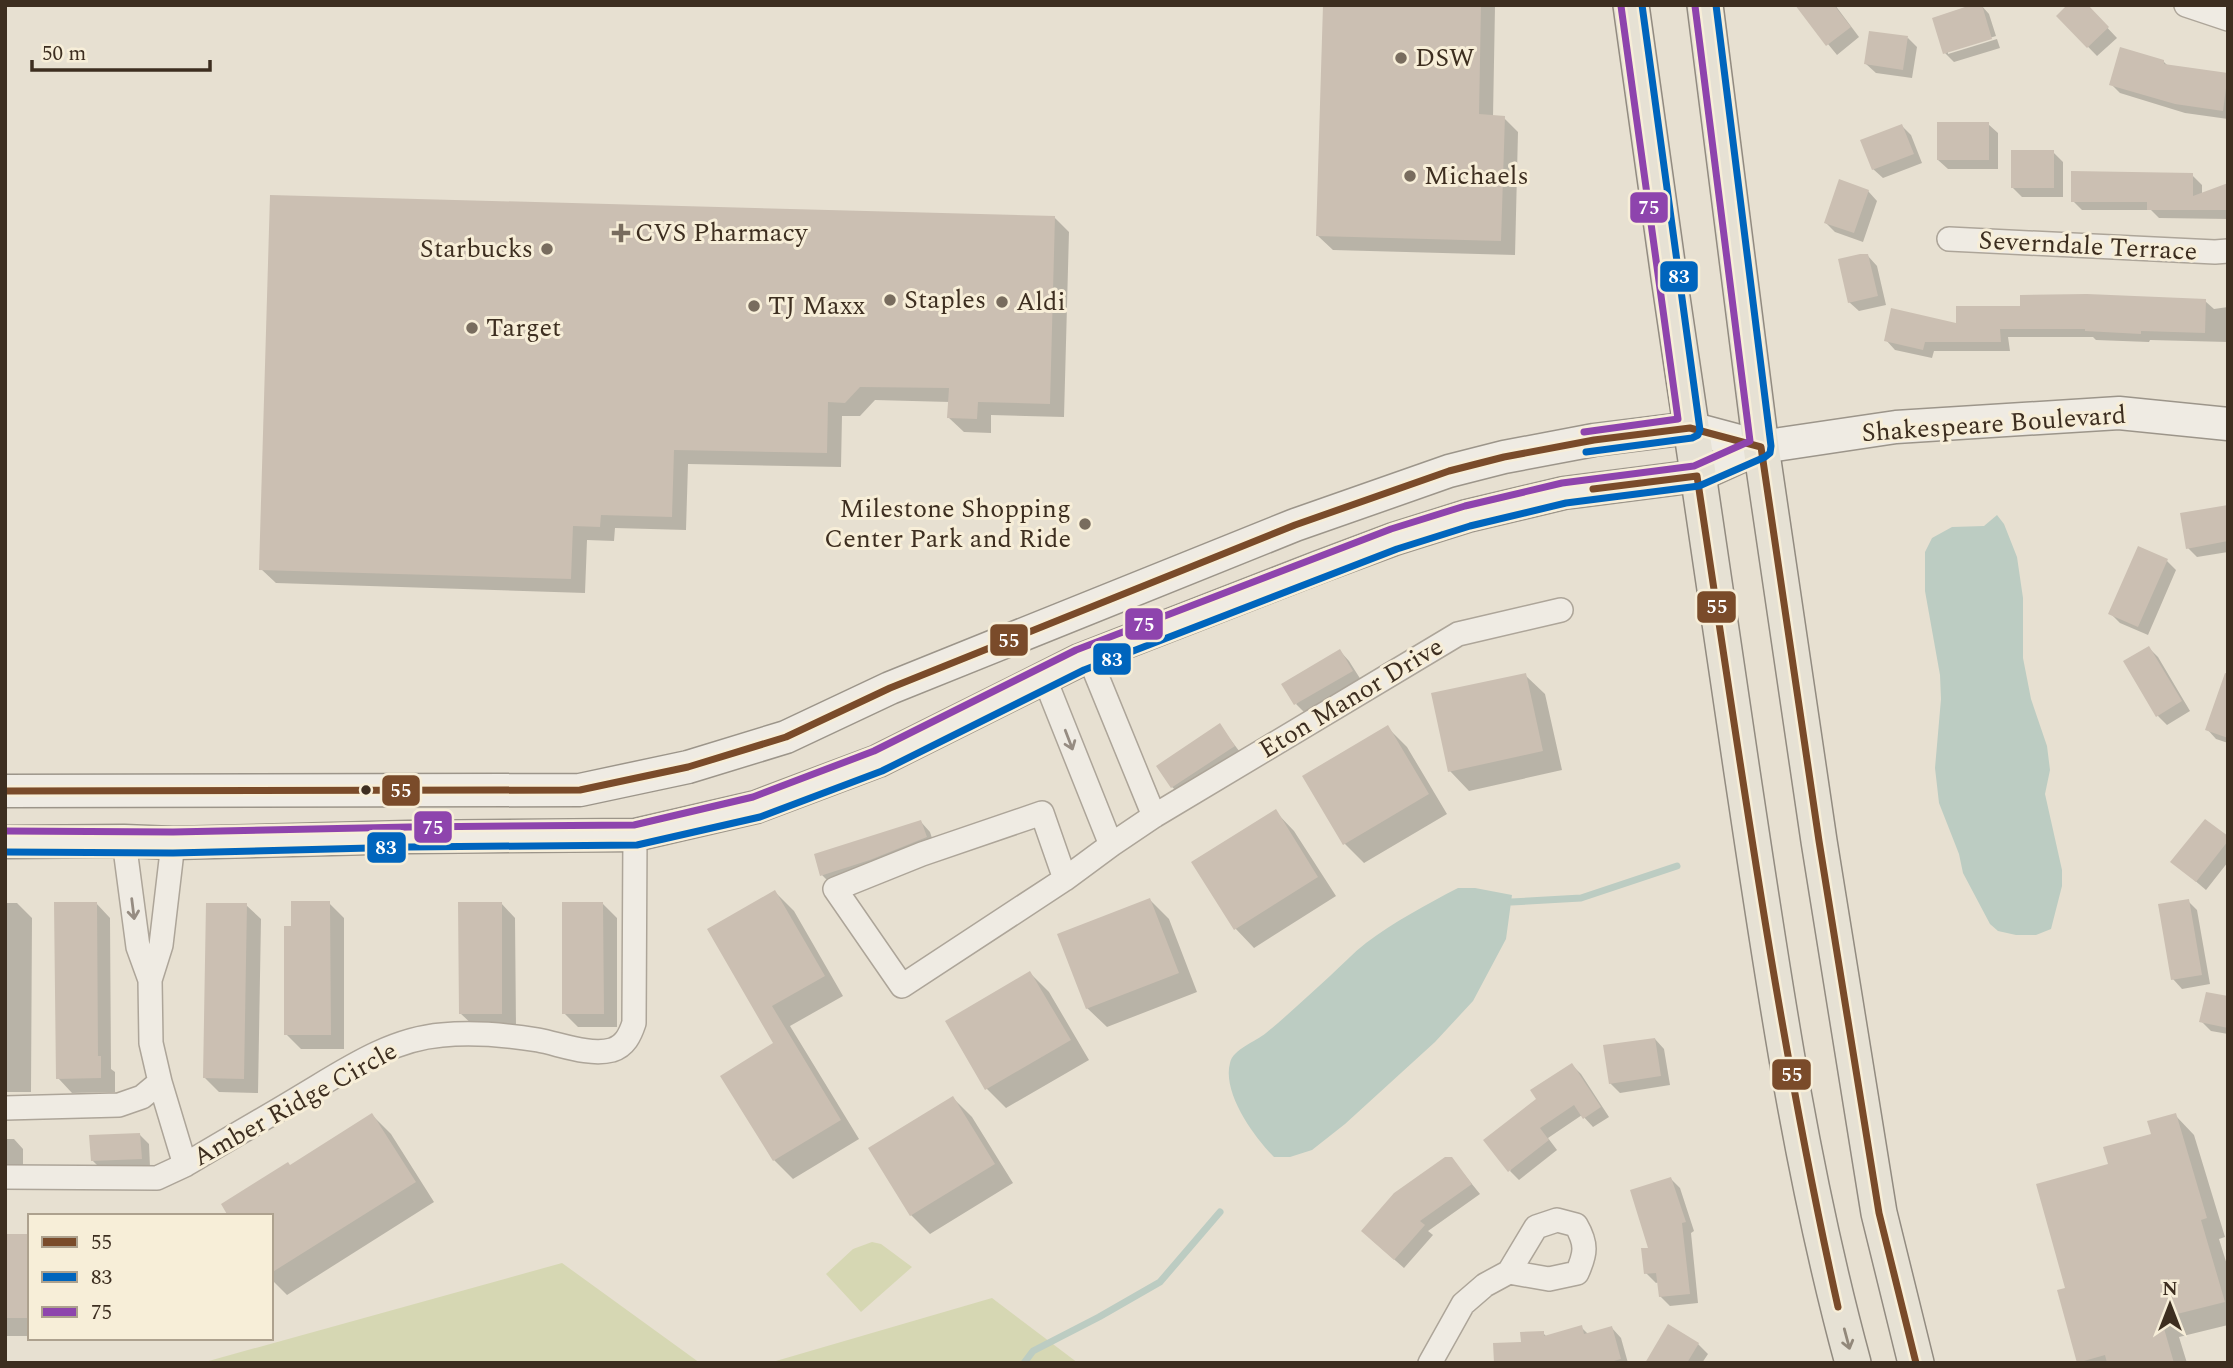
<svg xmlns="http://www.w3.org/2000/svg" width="2233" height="1368" viewBox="0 0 2233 1368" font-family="Spectral,serif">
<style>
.green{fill:#d6d7b3}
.water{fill:#bcccc2}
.shadow{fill:#0003}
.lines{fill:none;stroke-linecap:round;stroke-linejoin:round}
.stream{stroke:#bcccc2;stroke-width:7}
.building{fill:#cbbfb2}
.street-casing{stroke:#ada599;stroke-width:26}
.secondary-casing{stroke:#9c958a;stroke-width:35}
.primary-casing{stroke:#928b80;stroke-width:38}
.street{stroke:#efebe3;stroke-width:23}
.secondary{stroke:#efebe3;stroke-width:32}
.primary{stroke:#e6e1d4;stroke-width:35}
.bus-1-casing{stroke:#f7eed8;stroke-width:12}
.bus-2-casing{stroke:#f7eed8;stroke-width:12}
.bus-3-casing{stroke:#f7eed8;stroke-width:12}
.bus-1{stroke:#7a4b2a;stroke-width:7}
.bus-2{stroke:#0065bd;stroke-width:7}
.bus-3{stroke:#8e44ad;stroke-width:7}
.oneway{stroke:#968c82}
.oneway2{stroke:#92887a}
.poi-dot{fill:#786c5e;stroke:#f7eed8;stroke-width:2.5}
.bus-dot{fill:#3d2e20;stroke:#f7eed8;stroke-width:2.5}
.labels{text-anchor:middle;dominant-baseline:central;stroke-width:6;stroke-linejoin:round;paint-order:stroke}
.poi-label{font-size:26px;fill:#3d2e20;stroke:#f7eed8;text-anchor:start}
.street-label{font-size:26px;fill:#3d2e20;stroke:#f7eed8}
.line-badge{stroke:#f7eed8;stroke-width:2.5}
.badge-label{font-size:19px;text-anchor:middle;font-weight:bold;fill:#fff}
</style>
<rect width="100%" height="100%" fill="#e7e0d1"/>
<path class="green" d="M872,1242L881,1244L912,1267L861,1312L826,1274L853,1249Z
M562,1263L700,1363H188L205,1362Z
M992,1298L1078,1363H769Z"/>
<path class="water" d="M1997,515L2004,524L2017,557L2023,598V658L2031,699L2047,746L2050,770L2045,794L2062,870V886L2051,929L2036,935H2016L1998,931L1990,924L1963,873L1959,854L1939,803L1935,768L1941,699L1940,675L1925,591V552L1932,538L1952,527L1984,526Z
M1458,888H1475L1512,895L1506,939L1473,1001L1435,1042L1345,1124L1312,1150L1290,1157H1274C1254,1137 1222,1093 1230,1063C1233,1049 1255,1042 1266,1033C1288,1015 1309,995 1330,976C1342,965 1353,953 1366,943C1394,922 1427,904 1458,888Z"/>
<path class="shadow" d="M1325,5H1506L1495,7L1493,117L1504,118L1518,132L1515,255L1333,250L1318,236Z
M1806,5H1835L1859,37L1837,55L1800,10Z
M1981,5L1989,14L1996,36L1948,51V54L1997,39L2000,48L1954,62L1945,53Z
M2086,5L2117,38L2097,56L2058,16Z
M1908,38L1917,47L1912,78L1876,73L1866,64Z
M2164,62L2168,66L2228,75V119L2185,113L2120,93L2111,84Z
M1988,124L1998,133V169H1948L1938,160Z
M1902,126L1911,135L1922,163L1883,178L1873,169Z
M2053,152L2063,162V197H2022L2012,187Z
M2192,175L2202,185V194L2228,196V219L2159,218L2151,210H2082L2073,201Z
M1868,191L1877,201L1863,242L1835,232L1826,223Z
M1054,217L1069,232L1064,417L991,415V433L964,432L949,418L950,402L875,400L860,416H842L841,467L688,464L686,530L615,528L614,541L587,540L585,593L276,583L261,569Z
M1868,256L1877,266L1886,305L1859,311L1849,302Z
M2205,301L2214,309L2228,307V342L2150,340L2149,342L2096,340L2093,337H2008L2010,351H1934L1932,358L1895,350L1886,340L1958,326Z
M2228,507V552L2197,557L2188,548Z
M2139,549L2167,561L2176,570L2148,635L2120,623L2110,613Z
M2149,648L2158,657L2190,711L2167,725L2158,716Z
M1340,651L1349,661L1361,680L1305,713L1296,704Z
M1525,675L1545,694L1562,770L1469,791L1450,771Z
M2228,703V743L2216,739L2207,729Z
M1220,726L1243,756L1182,796L1172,787L1159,766Z
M1388,728L1407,747L1447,814L1364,863L1345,844L1305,777Z
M1275,811L1294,831L1336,896L1254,948L1235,928Z
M921,822L930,832L935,847L831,884L822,875Z
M2228,839V862L2206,890L2173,862Z
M775,892L794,911L843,996L790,1026L859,1139L793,1179L774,1160L775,1044L709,930Z
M1150,900L1169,919L1197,992L1107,1027L1087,1008Z
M2188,901L2197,910L2210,984L2182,989L2173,979Z
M5,903H17L32,918L31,1092H5Z
M96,903L110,918L111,1069L115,1072V1092L72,1093L58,1078Z
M329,903L344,918V1049H301L286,1034Z
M501,903L515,918L516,1027H475L460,1013Z
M603,904L617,918V1027H578L564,1013Z
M246,905L261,919L258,1093L219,1092L205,1078Z
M1030,973L1049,992L1089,1060L1006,1108L987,1089L947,1022Z
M2228,998V1034L2211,1031L2201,1021Z
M1655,1039L1664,1049L1670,1085L1620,1093L1610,1083Z
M1572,1065L1581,1074L1609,1117L1593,1127L1582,1115L1548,1138L1557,1150L1519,1180L1510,1171Z
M953,1098L972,1117L1013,1183L930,1234L911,1215Z
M372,1115L391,1134L434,1202L287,1295L271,1279V1216L290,1167Z
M2175,1115L2194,1135L2225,1237L2219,1239L2228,1268V1325L2179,1337L2187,1363H2080L2067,1289L2110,1166L2153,1135Z
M140,1135L149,1144L150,1167L102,1170L92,1160Z
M5,1139H14L23,1149V1170H5Z
M1451,1158L1480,1194L1428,1231L1433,1235L1404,1268L1372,1240Z
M1671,1179L1680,1188L1694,1231L1691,1233L1698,1303L1670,1306L1660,1296L1659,1282L1656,1283L1646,1273L1651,1249Z
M5,1236H30V1336H5Z
M1669,1326L1698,1344L1708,1354L1702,1363H1648Z
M1581,1327L1589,1335L1612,1328L1621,1338L1628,1363H1496L1522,1343L1543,1333L1547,1337Z"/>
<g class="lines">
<path class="stream" d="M1511,902L1581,898L1677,866
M1024,1363L1033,1351L1099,1317L1160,1282L1220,1212"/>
</g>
<path class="building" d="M1323,5H1481L1479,114L1505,116L1501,241L1316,236Z
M1795,5H1834L1851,27L1826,46Z
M1971,5H1982L1992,39L1943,54L1932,18Z
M2067,5H2088L2109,27L2087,48L2056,16Z
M1869,31L1908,36L1903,70L1864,64Z
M2120,47L2164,60V64L2228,73L2223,111L2175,104L2109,85Z
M1937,122H1989V160H1937Z
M1902,124L1914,154L1872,170L1860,140Z
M2011,150H2054V188H2011Z
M2071,171L2193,173V196L2228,183V210H2147V202H2071Z
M1839,179L1869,190L1854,233L1824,223Z
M270,195L1055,216L1050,404L978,402L977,419L947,418L949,388L860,387L845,403L828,402L827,453L674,450L672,517L601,515L600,527L573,526L571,579L259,570Z
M1860,254H1868L1878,296L1848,303L1838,259Z
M2087,294L2206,299L2205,333L2141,331V334L2085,331V329H2000L2001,342H1925L1923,350L1884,341L1891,308L1956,323V306H2020V295Z
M2228,505V541L2186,549L2180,513Z
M2138,546L2168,559L2138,627L2108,614Z
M2149,646L2182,701L2156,717L2123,661Z
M1340,649L1353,671L1294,705L1281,684Z
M1526,673L1543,751L1448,772L1431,693Z
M2225,673L2228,674V738L2205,730Z
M1220,723L1235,746L1171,788L1156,766Z
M1388,725L1429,794L1343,845L1302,776Z
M1276,809L1318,877L1234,930L1191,862Z
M2205,819L2228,836V841L2196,882L2170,862Z
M921,820L927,837L870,860L820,876L814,854Z
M775,890L825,976L772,1006L841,1120L773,1161L720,1076L773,1043L707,929Z
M1150,898L1179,973L1086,1009L1057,934Z
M2189,899L2202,975L2171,980L2158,904Z
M291,901H330L331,1035H284V926H291Z
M54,902H97L98,1056H101V1078L56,1079Z
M458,902H502V1014H459Z
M562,902H603L604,1014H562Z
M206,903H247L244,1079L203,1078Z
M1030,971L1071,1040L985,1090L945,1021Z
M2206,992L2228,996V1028L2199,1022Z
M1655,1038L1661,1076L1609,1084L1603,1045Z
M1572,1063L1601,1107L1583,1119L1574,1105L1540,1128L1549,1140L1508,1172L1483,1140L1536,1099L1530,1090Z
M953,1096L995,1164L910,1216L868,1148Z
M372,1113L416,1182L271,1273V1216H228L221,1204L288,1162L290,1165Z
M2176,1113L2207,1218L2201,1220L2225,1302L2161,1318L2174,1363H2107L2105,1355L2077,1363L2057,1290L2065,1288L2036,1184L2108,1164L2103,1147L2151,1134L2147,1121Z
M140,1133L142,1159L91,1161L89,1135Z
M1445,1157H1452L1472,1184L1420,1221L1425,1225L1394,1260L1361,1231L1394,1193Z
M1671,1177L1686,1222L1682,1223L1690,1294L1659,1297L1656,1273L1644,1274L1641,1248H1648L1630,1190Z
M5,1234H30V1318H5Z
M1668,1324L1699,1343L1687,1363H1645Z
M1582,1325L1584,1334L1612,1326L1621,1359L1607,1363H1494L1493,1343L1521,1342L1520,1332L1544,1331V1336Z"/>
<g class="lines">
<g class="street-casing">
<path id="street" d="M2186,5L2228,19
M1949,239L2215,252L2228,251
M1089,657L1154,816
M1044,677L1111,845
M124,841L138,947L150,980L151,1043L160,1082L185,1165
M1065,879L1042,813L922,854L835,889L902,986L1065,879L1111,845L1154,816L1458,634L1561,610
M150,980L161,945L173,843
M5,1108L119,1105L142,1097L160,1082
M5,1177L157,1178L185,1165C223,1142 262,1120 300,1097C344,1071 390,1039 442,1035C473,1032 507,1035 538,1040C560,1044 589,1056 612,1050C625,1046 630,1035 634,1023L635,835
M1430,1363L1463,1304L1485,1285L1509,1272L1536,1227L1557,1220L1576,1225C1587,1244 1586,1253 1577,1273L1549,1279L1509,1272"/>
</g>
<g class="secondary-casing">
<path id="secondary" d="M5,791L580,790L688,767L786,737L890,688L1295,525L1449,471L1504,457L1594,440L1690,428L1761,447
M5,842L124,841L173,843L409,837L635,835L756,807L878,761L1080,660L1319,567L1394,539L1467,516L1564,493L1697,476L1761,447L1896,427L2119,413L2228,424"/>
</g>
<g class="primary-casing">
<path id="primary" d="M1631,5C1666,261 1703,516 1742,772C1772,970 1800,1169 1853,1363
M1705,5L1761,447L1819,841L1879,1213L1916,1363"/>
</g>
<use href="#street" class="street"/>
<use href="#secondary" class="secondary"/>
<use href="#primary" class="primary"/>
<g class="bus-1-casing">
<path id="bus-1" d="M1593,489L1697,476C1739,754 1777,1032 1838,1307
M5,791L580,790L688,767L786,737L890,688L1295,525L1449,471L1504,457L1594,440L1690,428L1761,447L1819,841L1879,1213L1916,1363"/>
</g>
<g class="bus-2-casing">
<path id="bus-2" d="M1586,452L1692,438L1698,435L1700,430L1642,5
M5,852L173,853L409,847L637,845L760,817L882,771L1084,670L1397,549L1470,526L1566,503L1699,486L1765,457L1770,453L1771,446L1716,5"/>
</g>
<g class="bus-3-casing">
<path id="bus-3" d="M1584,432L1678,419L1621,6
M5,831L173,832L409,827L634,825L753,797L874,751L1076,650L1391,529L1465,506L1562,483L1694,466L1750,441L1695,6"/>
</g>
<use href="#bus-1" class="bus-1"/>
<use href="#bus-2" class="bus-2"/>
<use href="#bus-3" class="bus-3"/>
</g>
<defs><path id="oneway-shaft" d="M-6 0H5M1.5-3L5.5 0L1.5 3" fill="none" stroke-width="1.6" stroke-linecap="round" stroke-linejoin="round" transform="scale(1.75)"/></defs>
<g class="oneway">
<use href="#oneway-shaft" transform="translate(1069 740) rotate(69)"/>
<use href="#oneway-shaft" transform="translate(133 909) rotate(83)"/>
</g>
<use class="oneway2" href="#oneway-shaft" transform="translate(1847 1339) rotate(75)"/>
<g class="poi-dot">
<circle cx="1401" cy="58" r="7"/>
<circle cx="1410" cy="176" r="7"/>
<path d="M617.5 222.5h7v7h7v7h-7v7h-7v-7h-7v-7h7z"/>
<circle cx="547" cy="249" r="7"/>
<circle cx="890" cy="300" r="7"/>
<circle cx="1002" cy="302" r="7"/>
<circle cx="754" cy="306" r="7"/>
<circle cx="472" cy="328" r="7"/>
<circle cx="1085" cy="524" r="7"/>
</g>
<circle class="bus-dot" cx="366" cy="790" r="6"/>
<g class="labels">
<g class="poi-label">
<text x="1415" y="58">DSW</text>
<text x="1424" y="176">Michaels</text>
<text x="635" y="233">CVS Pharmacy</text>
<text x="533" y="249" text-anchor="end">Starbucks</text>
<text x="904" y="300">Staples</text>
<text x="1016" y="302">Aldi</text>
<text x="768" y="306">TJ Maxx</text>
<text x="486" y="328">Target</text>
<text x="1071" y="509" text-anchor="end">Milestone Shopping<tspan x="1071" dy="30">Center Park and Ride</tspan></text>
</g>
<g class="street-label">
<text transform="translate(2088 246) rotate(3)">Severndale Terrace</text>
<text transform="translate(1994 424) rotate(-4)">Shakespeare Boulevard</text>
<text transform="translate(1351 698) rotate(-31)">Eton Manor Drive</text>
<text transform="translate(295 1104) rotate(-29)">Amber Ridge Circle</text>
</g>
</g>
<g class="line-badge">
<rect x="1629" y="191" width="40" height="33" rx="7" fill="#8e44ad"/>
<rect x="1659" y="260" width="40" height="33" rx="7" fill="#0065bd"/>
<rect x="1696" y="590" width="41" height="34" rx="7" fill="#7a4b2a"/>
<rect x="1124" y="607" width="40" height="34" rx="7" fill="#8e44ad"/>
<rect x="989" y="623" width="40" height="34" rx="7" fill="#7a4b2a"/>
<rect x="1092" y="642" width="40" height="34" rx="7" fill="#0065bd"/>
<rect x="381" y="774" width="40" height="33" rx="7" fill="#7a4b2a"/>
<rect x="413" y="810" width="40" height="34" rx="7" fill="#8e44ad"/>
<rect x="366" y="831" width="41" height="33" rx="7" fill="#0065bd"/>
<rect x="1771" y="1058" width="41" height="33" rx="7" fill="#7a4b2a"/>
</g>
<g class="badge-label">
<text x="1649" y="214">75</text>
<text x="1679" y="283">83</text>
<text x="1717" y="613">55</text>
<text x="1144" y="631">75</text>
<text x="1009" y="647">55</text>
<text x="1112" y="666">83</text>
<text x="401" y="797">55</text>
<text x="433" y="834">75</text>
<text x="386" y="854">83</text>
<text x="1792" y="1081">55</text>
</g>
<rect width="2233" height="1368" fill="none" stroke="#3d2e20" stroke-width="14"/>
<rect x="28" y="1214" width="245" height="126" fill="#f7eed8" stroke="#ada18e" stroke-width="2"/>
<rect x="42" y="1237" width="35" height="10" fill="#7a4b2a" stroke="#ada18e" stroke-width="2"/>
<text x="91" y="1249" font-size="21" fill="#3d2e20">55</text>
<rect x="42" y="1272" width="35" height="10" fill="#0065bd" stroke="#ada18e" stroke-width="2"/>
<text x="91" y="1284" font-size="21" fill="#3d2e20">83</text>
<rect x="42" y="1307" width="35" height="10" fill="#8e44ad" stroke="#ada18e" stroke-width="2"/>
<text x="91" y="1319" font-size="21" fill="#3d2e20">75</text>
<g transform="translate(2170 1305)" stroke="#f7eed8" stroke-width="5" paint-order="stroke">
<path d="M0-5L12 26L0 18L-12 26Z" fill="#3d2e20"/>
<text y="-10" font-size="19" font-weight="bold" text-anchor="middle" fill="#3d2e20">N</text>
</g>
<path d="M32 60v10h178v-10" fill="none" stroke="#3d2e20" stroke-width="3.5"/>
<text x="42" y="60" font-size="21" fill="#3d2e20" stroke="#f7eed8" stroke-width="5" paint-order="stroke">50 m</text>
</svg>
